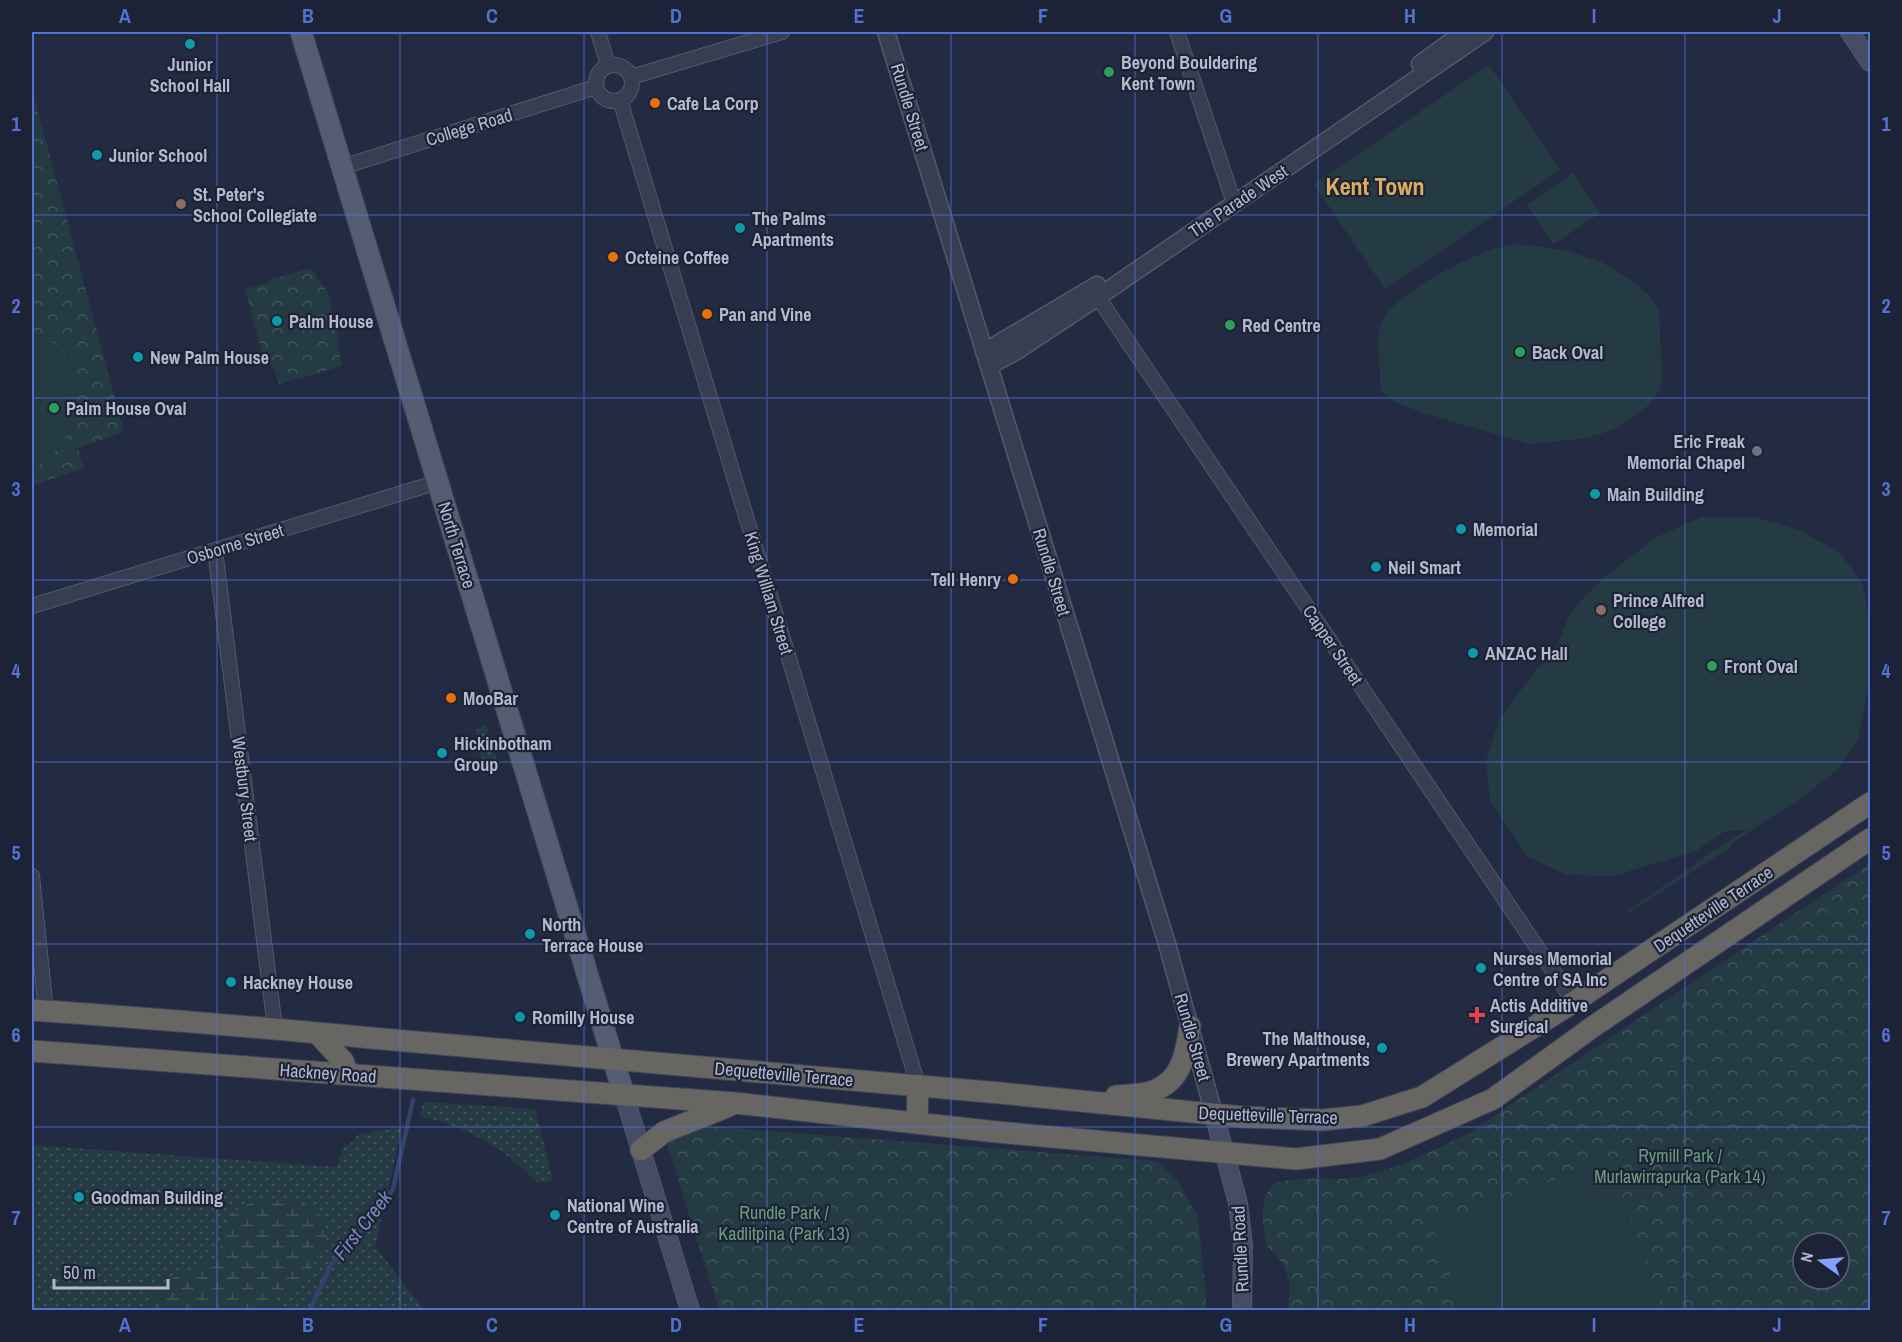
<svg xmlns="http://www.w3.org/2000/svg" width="1902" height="1342" viewBox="0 0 1902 1342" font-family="'Archivo Narrow',sans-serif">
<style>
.grass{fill:url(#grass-dots)}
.wetland{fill:url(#wetland-marsh)}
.park{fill:url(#park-crowns);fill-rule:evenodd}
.pitch{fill:#253b43}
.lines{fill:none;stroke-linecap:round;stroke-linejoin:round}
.stream{stroke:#344169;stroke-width:4.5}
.minor-casing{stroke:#52596c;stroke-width:16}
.tertiary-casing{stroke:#52596c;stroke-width:19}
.secondary-casing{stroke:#52596c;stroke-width:20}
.primary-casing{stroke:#41475b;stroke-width:23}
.trunk-casing{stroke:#3f4659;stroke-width:23}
.minor{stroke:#373e52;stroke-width:14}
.tertiary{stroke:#373e52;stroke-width:16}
.secondary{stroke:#454c65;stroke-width:18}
.primary{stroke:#555d72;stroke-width:21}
.trunk{stroke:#676663;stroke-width:21}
.grid{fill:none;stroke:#5273d4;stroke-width:1.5;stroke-opacity:0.55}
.culture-dot{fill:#0f9aa8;stroke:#1c2337;stroke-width:2}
.leisure-dot{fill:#2e9e5b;stroke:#1c2337;stroke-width:2}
.food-dot{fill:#e8710a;stroke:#1c2337;stroke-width:2}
.education-dot{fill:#8d6e63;stroke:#1c2337;stroke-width:2}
.worship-dot{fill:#6b7280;stroke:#1c2337;stroke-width:2}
.health-dot{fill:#e0444e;stroke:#1c2337;stroke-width:2}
.labels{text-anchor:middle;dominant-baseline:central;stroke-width:4.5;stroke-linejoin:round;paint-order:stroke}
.poi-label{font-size:18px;font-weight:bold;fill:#b4b9cc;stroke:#1c2337;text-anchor:start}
.street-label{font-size:18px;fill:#b4b9cc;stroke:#1c2337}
.park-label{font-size:18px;fill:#699f7e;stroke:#1c2337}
.water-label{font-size:20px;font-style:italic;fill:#7989b6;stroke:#1c2337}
.district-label{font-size:24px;font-weight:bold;fill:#dfab5c;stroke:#1c2337}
.neatline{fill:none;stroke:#5273d4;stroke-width:2}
.grid-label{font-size:20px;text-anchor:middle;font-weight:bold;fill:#5273d4}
</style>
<defs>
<pattern id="grass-dots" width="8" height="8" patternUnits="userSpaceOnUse" patternTransform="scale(1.5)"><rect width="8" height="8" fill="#253b43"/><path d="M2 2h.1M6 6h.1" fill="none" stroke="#42555d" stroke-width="1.8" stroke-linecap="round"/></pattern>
<pattern id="wetland-marsh" width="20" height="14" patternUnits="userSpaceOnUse" patternTransform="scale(1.5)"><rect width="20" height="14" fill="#253b43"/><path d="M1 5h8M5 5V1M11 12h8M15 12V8" fill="none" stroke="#42555d"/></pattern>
<pattern id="park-crowns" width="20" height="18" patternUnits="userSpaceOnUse" patternTransform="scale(1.5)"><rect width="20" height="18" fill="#253b43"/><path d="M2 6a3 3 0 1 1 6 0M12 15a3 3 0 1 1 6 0" fill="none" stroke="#42555d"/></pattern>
</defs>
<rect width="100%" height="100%" fill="#232b42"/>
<path class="grass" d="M486,724L490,738L476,743V730Z
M493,748L498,763L490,764L484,763L479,752Z
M424,1102L535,1109L553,1180L537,1183C507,1149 464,1125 419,1116Z
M402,1127L375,1247L425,1310H32V1145L336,1167L344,1146L350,1144L359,1134Z"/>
<path class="wetland" d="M282,1200L298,1201L319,1211L325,1227L327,1237L313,1266L293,1288L276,1299L274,1310H150L152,1292L158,1285L215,1258L220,1247L224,1230L231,1213L245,1205L258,1201Z"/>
<path class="park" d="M32,90L124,432L78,448L84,468L32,485Z
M311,268L331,298V310L336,314L338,345L342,366L279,384L273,366L264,360L245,289L269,283V280Z
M1870,863V1310H1288C1292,1280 1289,1266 1266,1245C1264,1226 1258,1203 1271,1187C1282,1175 1327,1180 1343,1179C1387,1176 1430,1151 1469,1133ZM1803,1243H1839V1279H1803Z
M716,1127L1157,1161L1177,1180L1198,1217L1207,1310H719L667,1144C676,1132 702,1130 716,1127Z"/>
<path class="pitch" d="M1489,65L1560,170L1385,289L1314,184Z
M1573,173L1600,213L1554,244L1527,205Z
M1518,244L1564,250L1601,262L1634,282L1652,298L1659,310L1662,377L1659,391L1649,405L1616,429L1587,438L1530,444L1423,413L1393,401L1381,391C1380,378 1377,337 1380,326C1389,296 1462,260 1491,250C1500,247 1509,246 1518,244Z
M32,330L70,353L80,388L73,428L45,463L32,466Z
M1702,517H1755L1800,530L1841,554L1863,585L1870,627V678L1858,739L1838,769L1794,804L1771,817L1731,844L1732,846L1630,912L1628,910L1703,859V857L1746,830L1725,831L1696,851L1613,876L1567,875L1528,857L1490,800L1486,761L1500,718L1537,669L1554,655L1570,613L1603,578L1657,537Z
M1609,1160L1663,1310H1463L1432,1224Z"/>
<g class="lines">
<path class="stream" d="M310,1310L331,1264L378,1212L393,1189L413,1100"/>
<g class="minor-casing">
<path id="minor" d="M598,32L608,65
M1177,32L1234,203
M596 83a18 18 0 1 1 36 0a18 18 0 1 1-36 0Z
M631,77L782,32
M620,100L918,1085
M342,167L596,87
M1093,290L1574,1002
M215,550L275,1028
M32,606L438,482
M32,876L46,1011"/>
</g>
<g class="tertiary-casing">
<path id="tertiary" d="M886,32L1167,944L1214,1114
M1420,64L1464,32
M984,352L1097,285
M989,366L1015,352L1098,297L1485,32"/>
</g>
<g class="secondary-casing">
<path id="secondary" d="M1850,32L1870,62
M624,1095L690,1310
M1214,1114L1238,1203L1243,1245L1242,1310"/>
</g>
<g class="primary-casing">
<path id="primary" d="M301,32L624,1095"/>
</g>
<g class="trunk-casing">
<path id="trunk" d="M32,1010C145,1018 258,1027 371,1038L1000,1093L1243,1117L1322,1120L1362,1116L1422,1097L1574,1002L1870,803
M317,1033L343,1061L348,1074
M32,1051L735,1103L997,1132L1296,1159L1380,1149L1493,1099L1594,1026L1870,839
M1116,1096C1127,1095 1142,1095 1153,1091C1182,1081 1186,1053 1190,1026
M917,1122L918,1085
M641,1150L664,1132L729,1106"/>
</g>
<use href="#minor" class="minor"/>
<use href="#tertiary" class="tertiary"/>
<use href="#secondary" class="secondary"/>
<use href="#primary" class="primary"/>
<use href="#trunk" class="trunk"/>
</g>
<path class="grid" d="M217,32V1310M400,32V1310M584,32V1310M767,32V1310M951,32V1310M1135,32V1310M1318,32V1310M1502,32V1310M1685,32V1310M32,215H1870M32,398H1870M32,580H1870M32,762H1870M32,944H1870M32,1127H1870"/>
<g class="culture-dot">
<circle cx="190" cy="44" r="6"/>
<circle cx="97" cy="155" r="6"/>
<circle cx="740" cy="228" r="6"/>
<circle cx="277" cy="321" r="6"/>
<circle cx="138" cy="357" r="6"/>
<circle cx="1595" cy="494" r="6"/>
<circle cx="1461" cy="529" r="6"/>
<circle cx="1376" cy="567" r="6"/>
<circle cx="1473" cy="653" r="6"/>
<circle cx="442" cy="753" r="6"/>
<circle cx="530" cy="934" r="6"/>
<circle cx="1481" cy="968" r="6"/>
<circle cx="231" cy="982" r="6"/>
<circle cx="520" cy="1017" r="6"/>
<circle cx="1382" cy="1048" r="6"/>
<circle cx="79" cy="1197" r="6"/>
<circle cx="555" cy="1215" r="6"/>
</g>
<g class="leisure-dot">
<circle cx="1109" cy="72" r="6"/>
<circle cx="1230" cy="325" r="6"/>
<circle cx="1520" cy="352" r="6"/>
<circle cx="54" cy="408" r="6"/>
<circle cx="1712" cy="666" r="6"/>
</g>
<g class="food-dot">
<circle cx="655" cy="103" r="6"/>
<circle cx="613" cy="257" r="6"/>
<circle cx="707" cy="314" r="6"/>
<circle cx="1013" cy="579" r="6"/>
<circle cx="451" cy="698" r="6"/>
</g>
<g class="education-dot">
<circle cx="181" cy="204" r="6"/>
<circle cx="1601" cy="610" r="6"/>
</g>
<circle class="worship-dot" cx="1757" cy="451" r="6"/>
<path class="health-dot" d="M1474 1006h6v6h6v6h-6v6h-6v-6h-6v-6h6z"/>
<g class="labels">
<g class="poi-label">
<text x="1121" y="62">Beyond Bouldering<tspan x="1121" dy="21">Kent Town</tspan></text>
<text x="190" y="64" text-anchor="middle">Junior<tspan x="190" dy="21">School Hall</tspan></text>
<text x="667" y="103">Cafe La Corp</text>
<text x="109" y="155">Junior School</text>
<text x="193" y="194">St. Peter's<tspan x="193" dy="21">School Collegiate</tspan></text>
<text x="752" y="218">The Palms<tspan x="752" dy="21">Apartments</tspan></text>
<text x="625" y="257">Octeine Coffee</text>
<text x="719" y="314">Pan and Vine</text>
<text x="289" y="321">Palm House</text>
<text x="1242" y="325">Red Centre</text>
<text x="1532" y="352">Back Oval</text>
<text x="150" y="357">New Palm House</text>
<text x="66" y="408">Palm House Oval</text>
<text x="1745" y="441" text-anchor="end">Eric Freak<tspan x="1745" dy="21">Memorial Chapel</tspan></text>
<text x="1607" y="494">Main Building</text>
<text x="1473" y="529">Memorial</text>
<text x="1388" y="567">Neil Smart</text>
<text x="1001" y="579" text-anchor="end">Tell Henry</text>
<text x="1613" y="600">Prince Alfred<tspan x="1613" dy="21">College</tspan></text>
<text x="1485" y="653">ANZAC Hall</text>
<text x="1724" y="666">Front Oval</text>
<text x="463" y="698">MooBar</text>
<text x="454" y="743">Hickinbotham<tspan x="454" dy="21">Group</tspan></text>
<text x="542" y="924">North<tspan x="542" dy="21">Terrace House</tspan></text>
<text x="1493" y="958">Nurses Memorial<tspan x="1493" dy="21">Centre of SA Inc</tspan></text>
<text x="243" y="982">Hackney House</text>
<text x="1490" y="1005">Actis Additive<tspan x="1490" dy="21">Surgical</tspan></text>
<text x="532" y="1017">Romilly House</text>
<text x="1370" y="1038" text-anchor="end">The Malthouse,<tspan x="1370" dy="21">Brewery Apartments</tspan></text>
<text x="91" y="1197">Goodman Building</text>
<text x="567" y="1205">National Wine<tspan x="567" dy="21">Centre of Australia</tspan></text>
</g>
<g class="street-label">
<text transform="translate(910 107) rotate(73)">Rundle Street</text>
<text transform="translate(469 127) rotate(-17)">College Road</text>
<text transform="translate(1238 201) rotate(-34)">The Parade West</text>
<text transform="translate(235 544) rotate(-17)">Osborne Street</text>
<text transform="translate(457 545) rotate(73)">North Terrace</text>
<text transform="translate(1052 572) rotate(73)">Rundle Street</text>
<text transform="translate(769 593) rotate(73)">King William Street</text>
<text transform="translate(1333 645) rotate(56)">Capper Street</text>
<text transform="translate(245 789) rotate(83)">Westbury Street</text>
<text transform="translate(1713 909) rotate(-34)">Dequetteville Terrace</text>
<text transform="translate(1193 1037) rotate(74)">Rundle Street</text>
<text transform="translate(328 1073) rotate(4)">Hackney Road</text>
<text transform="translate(784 1074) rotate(5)">Dequetteville Terrace</text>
<text transform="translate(1268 1115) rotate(2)">Dequetteville Terrace</text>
<text transform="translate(1240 1249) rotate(-93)">Rundle Road</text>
</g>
<g class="park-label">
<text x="1680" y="1155">Rymill Park /<tspan x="1680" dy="21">Murlawirrapurka (Park 14)</tspan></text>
<text x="784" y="1212">Rundle Park /<tspan x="784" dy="21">Kadlitpina (Park 13)</tspan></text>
</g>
<g class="water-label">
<text transform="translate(362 1225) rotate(-52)">First Creek</text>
</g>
<g class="district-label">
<text x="1375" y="186">Kent Town</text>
</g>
</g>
<rect width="1902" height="1342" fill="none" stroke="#1c2337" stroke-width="66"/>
<g transform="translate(1821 1261) rotate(285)"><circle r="28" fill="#1c2337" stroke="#595f73" stroke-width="1.5"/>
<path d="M0-4.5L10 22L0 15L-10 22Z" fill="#86a1ff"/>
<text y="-9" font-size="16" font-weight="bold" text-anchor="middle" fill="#b4b9cc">N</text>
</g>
<path d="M54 1279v9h114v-9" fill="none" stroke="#b4b9cc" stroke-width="3"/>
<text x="63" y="1279" font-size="18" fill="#b4b9cc" stroke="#1c2337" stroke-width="4.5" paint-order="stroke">50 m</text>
<rect x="33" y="33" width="1836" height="1276" class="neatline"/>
<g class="grid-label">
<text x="125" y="23">A</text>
<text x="308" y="23">B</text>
<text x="492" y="23">C</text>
<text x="676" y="23">D</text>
<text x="859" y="23">E</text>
<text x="1043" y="23">F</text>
<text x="1226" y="23">G</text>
<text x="1410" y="23">H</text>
<text x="1594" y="23">I</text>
<text x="1777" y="23">J</text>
<text x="16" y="131">1</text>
<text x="1886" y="131">1</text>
<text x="16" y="313">2</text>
<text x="1886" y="313">2</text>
<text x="16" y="496">3</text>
<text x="1886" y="496">3</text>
<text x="16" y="678">4</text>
<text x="1886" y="678">4</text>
<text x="16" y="860">5</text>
<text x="1886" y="860">5</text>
<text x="16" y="1042">6</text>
<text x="1886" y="1042">6</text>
<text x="16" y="1225">7</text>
<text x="1886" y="1225">7</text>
<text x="125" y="1332">A</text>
<text x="308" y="1332">B</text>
<text x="492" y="1332">C</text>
<text x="676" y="1332">D</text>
<text x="859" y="1332">E</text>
<text x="1043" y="1332">F</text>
<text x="1226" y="1332">G</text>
<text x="1410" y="1332">H</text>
<text x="1594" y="1332">I</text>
<text x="1777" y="1332">J</text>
</g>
</svg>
